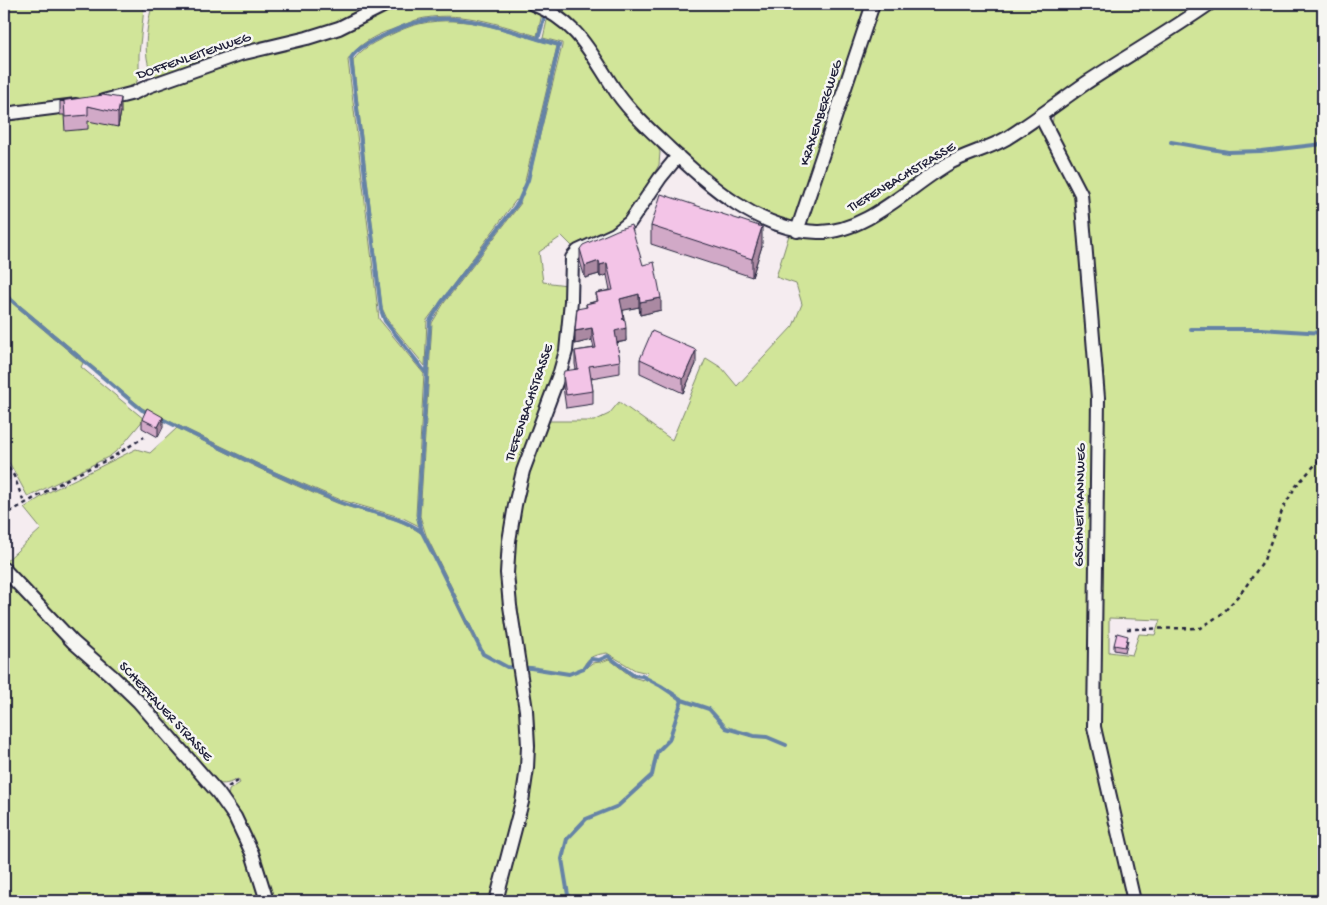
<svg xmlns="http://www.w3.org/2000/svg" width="1327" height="905" viewBox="0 0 1327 905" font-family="'Gochi Hand',sans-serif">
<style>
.green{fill:#d1e599;stroke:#7a846a;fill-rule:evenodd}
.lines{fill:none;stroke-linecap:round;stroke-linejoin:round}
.stream{stroke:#6583a6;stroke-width:4}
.minor-casing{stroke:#22223b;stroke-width:16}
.path{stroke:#22223b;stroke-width:2.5;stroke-dasharray:4 4;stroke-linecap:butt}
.minor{stroke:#f6f6f2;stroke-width:12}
.wall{fill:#d1a9c7;stroke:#22223b}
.shaded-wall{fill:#aa89a2;stroke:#22223b}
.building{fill:#f3c4e7;stroke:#22223b}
.labels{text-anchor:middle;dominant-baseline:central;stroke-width:5;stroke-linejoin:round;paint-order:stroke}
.street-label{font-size:14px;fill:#22223b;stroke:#f6f6f2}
</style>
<rect width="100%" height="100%" fill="#f5ecf0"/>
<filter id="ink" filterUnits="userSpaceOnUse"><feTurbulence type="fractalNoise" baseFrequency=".02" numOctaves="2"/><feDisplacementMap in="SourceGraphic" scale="10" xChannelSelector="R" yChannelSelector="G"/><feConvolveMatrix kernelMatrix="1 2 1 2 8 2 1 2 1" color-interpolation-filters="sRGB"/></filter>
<g filter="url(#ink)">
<path class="green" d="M4,4H146L144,8L139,54V76L134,88L105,97L4,110Z
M153,4H373L346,22L156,77C140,65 147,20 153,4Z
M395,4H523L542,14L537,36C498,24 457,9 416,20C408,23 399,27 391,30C375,35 357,45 348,60L379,319L424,374L416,515L419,526L403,518L341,500L275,472L142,408L4,292V118L10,119L215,66L352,27Z
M540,4H870L796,220L790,223L752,208L711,179L625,99L608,73Z
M877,4H1201L1047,102L1007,131L974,148L946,160L915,179L882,204L855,220L836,227H807L806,219Z
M1217,4H1323V901H499L530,774L511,572L518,508L544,427L550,421H594L609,414L619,402L672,440L706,358L722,368L737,386L793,326L802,304L796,284L776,277L789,235L809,238L833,237L868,225L911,196L940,173L1028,130L1038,127L1045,131L1050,141L1054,111L1165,41ZM1109,618L1160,620L1155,635L1139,634L1132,655L1109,652ZM607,653L635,670L648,673L643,680L632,677L609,659L601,662L592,663L583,670C586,656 595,655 607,653Z
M548,16L576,38L655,141L660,152L659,165L627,219L613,231L574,248L562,236L539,252L543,282L567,285V300L559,355L505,541L518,676L523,775L492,901H273L253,843L228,798L229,790L240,783L238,779C229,783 225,786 215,782L4,563L41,529L24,508L49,492L136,449L150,453L177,428C230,454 282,481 337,503C366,514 398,515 423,535L473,639H477L426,535L420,516L432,323L444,303L521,203L516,200L427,320L425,366L388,321L382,308L353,61C360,49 378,40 390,35C399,31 409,26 419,24C465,13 513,33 557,46L525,181L528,183L562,46V43L543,38Z
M4,296L83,363L81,367L144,419L120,448L110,456L28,497L10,464L4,456Z
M4,574L121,690L222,806L239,833L262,901H4Z"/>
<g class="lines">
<path class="stream" d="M545,15L538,39L559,45L528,180L518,203L441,303L430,321L418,517L422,532L483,654L507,667L531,668L569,674L584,668L591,659L599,660L608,656L633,675L642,676L661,686L682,700L709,709L726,728L754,736L767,737L786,745
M1171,142L1228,152L1261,151L1323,144
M4,294L142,410L149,413
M1191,329H1261L1323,333
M426,373L385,321L381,310L351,58C357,48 375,39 385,35C396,30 407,24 418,22C459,12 499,27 538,39
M160,418C218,447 277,476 337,501C365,513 397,514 422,532
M569,901L562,859L567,839L586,819L618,806L652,775L657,752L669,740L682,700"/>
<g class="minor-casing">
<path id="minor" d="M533,4C580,23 591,55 617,93C632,114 651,131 669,148C711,187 758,230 818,232C865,233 908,188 946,165C965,154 988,149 1007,138C1034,121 1060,101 1086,83C1127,56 1169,32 1209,4
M103,101L134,93L149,86L240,54L307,38L339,28L387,4
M4,114L76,105
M1040,115L1081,194L1098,398L1094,727L1134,901
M797,231L873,4
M4,569L73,642L113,677L139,702L218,793L235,817L252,853L267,901
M496,901L522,802L527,768L528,746L526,710L510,606L507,573L509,541L515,505L523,471L560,372L566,351L571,301L572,258L578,251L615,234L630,222L660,178L678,156"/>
</g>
<path class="path" d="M4,461L14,476L24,503
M4,506L10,512L71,477L111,458L144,437
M1127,629L1201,628L1224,612L1244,589L1264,560L1283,508L1296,486L1323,456
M228,787L238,781"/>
<use href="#minor" class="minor"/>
</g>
<path class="wall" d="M60,101L121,112L118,127L88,121V129L65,131L64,115H60Z
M651,226L762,246L752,277L651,244Z
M580,249L643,265L661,310L640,315L639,307L623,310L626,341L617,343L620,361V373L591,378L593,391V404L566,408L563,387V375L576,369L575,364V351L594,348L592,340L575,344L586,307V304L596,301V293L610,290L607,275L600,277L599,274L585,278L580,261Z
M640,359L696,364L683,393L640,373Z
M142,419L163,427L158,437L142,428Z
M1128,640L1125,652L1114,650V645Z"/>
<path class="shaded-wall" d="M121,98V112L118,127V113Z
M762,227V246L752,277V259Z
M599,261V274L585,278V266Z
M607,263V275L600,277V265Z
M639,294V307L620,311V299Z
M661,298V310L640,315V302Z
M624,318V329L626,328V341L615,343V331L622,319Z
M592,328V340L575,344V331Z
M696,350V364L683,393V379Z
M163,417V427L158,437V427Z
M9,471V480L4,484V474Z"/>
<path class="building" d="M103,95L121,98L118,113L88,106V115L65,117L64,101H60Z
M661,194L762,227L752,259L651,226Z
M631,225L643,265L654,262L661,298L640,302L639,294L620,299L624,318L622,319L625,320L626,328L615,331L620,361L589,366L593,391L566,395L563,375L564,371L578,369L575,351L596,348L592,328L575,331L577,309L587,307L586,304L598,301L596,293L613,290L607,263L600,265L599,261L585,266L580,249L583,245L617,230Z
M652,331L696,350L683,379L640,359Z
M147,408L163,417L158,427L142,419Z
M4,464L9,471L4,474Z
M1117,633L1128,636L1125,647L1114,645Z"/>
</g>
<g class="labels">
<g class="street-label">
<text transform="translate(194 57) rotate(-19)">DOFFENLEITENWEG</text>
<text transform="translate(822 113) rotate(-72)">KRAXENBERGWEG</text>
<text transform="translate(902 178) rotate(-31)">TIEFENBACHSTRASSE</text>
<text transform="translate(530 403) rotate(-71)">TIEFENBACHSTRASSE</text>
<text transform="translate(1081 505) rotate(-89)">GSCHNEITMANNWEG</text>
<text transform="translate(165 712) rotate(47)">SCHEFFAUER STRASSE</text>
</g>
</g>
<rect width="1327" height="905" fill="none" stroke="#f6f6f2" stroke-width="20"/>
<rect x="10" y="10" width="1307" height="885" fill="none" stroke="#22223b" stroke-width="2" filter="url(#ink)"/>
</svg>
